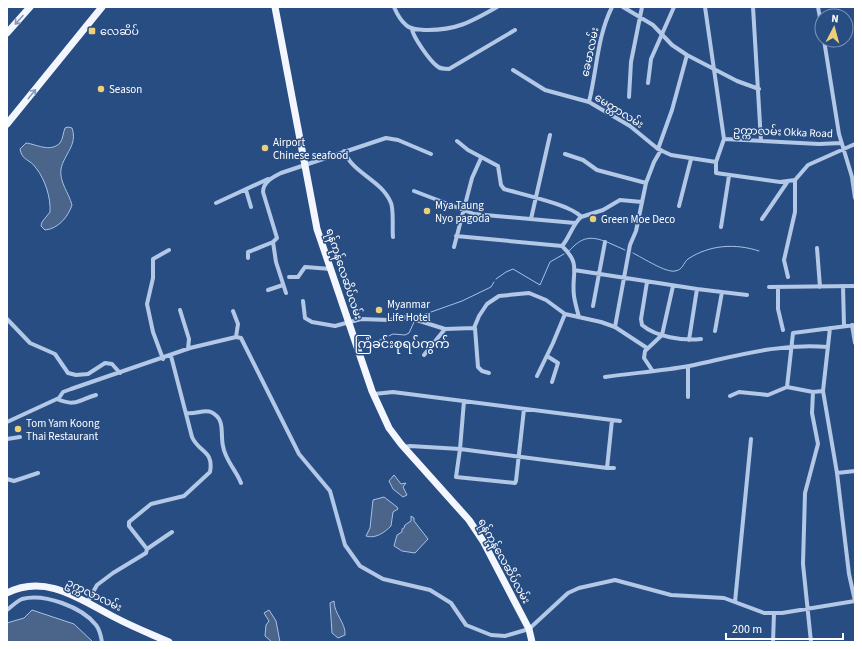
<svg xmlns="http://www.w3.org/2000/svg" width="862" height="649" viewBox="0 0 862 649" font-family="'Source Sans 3','Noto Sans Myanmar',sans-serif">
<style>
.water{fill:#4a648a;stroke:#a6c2e7}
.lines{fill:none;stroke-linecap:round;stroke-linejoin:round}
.stream{stroke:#a6c2e7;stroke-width:1}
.minor{stroke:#b2c8e6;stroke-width:4}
.primary{stroke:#f3f6fd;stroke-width:7}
.oneway{stroke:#8399ba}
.poi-dot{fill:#eecf78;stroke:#284d83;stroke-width:1.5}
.labels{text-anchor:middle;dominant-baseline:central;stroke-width:3;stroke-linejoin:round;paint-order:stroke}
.poi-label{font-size:11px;fill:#fff;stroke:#284d83;text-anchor:start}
.street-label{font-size:11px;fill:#fff;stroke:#284d83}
.quarter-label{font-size:13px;fill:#fff;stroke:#284d83}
</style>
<rect width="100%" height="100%" fill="#284d83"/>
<path class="water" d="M68,127L72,128C78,145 64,154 61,169C59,182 69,193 72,205C68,217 58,229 45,230L41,226L42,222L50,212C51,198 45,179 36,168C30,159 22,161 20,149L26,143C36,144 50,153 60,143C63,139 63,133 65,128Z
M394,475L401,484L406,483L403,487L407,495L403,497L393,489L389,481Z
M384,497L397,507L398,509L393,512L391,526C384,533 375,539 366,536L370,528L373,500Z
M411,516L414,518V521L428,539L415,553L402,551L394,546L397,535L402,532V529L404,528L405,525L411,521Z
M334,601C334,614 346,623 345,635L338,638L332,633L330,603Z
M32,610L74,624L93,642H7V623L24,618Z
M269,610L276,621L280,642H272L265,636L266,625L269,621L264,613Z"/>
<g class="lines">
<path class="stream" d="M607,242L625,250
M569,251C580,239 588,235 604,241
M633,253C643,258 666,273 675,271C683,270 683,263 688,259C709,245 735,243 759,251
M496,279L506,272L513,269L540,285L550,262L564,254
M417,317L462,301L491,287L494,282
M367,346L393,334L405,335L409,333L414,322"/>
<path class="minor" d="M394,7C397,14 400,20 406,25C411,30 417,29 424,30C455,31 471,22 497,7
M623,7L653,25L672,45L687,55L737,81L759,89
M705,7L724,139L716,162V173L780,182L795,180
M753,7L761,141
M818,7L822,29
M412,29C413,37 430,61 437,66C440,69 444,69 449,69L515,30
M824,40L839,134L852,177L855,198
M513,70L545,90L589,102L630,126L658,149L671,155L716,162
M648,83L651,59L674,7
M629,97L631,62L642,7
M589,102C597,70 597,37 612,7
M724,139L819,144L841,143
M457,141L468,150L498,166L501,185L504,189C520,194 572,205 581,217
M658,149L672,110L687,55
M344,151C353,174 381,179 391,203C394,210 392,229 393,237
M565,154L583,160L597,170L646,183
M246,190L251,207
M414,191L474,214L575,223
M216,203L268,179
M679,206L691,159
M581,217L603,210L620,200L642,202
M531,219L550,135
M762,219L788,181
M721,227L729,176
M456,236L562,246C570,237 572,225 581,217
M562,246C582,265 571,272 574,296C575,303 577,310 579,317
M454,247L472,178L481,158
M817,248L820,287
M248,258V252L251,251L273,242
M574,270L697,289L747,295
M289,277H298L305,267L331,269
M788,277L784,260L795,212V180L808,165L855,144
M647,282L641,319L642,325C656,337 683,341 701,339
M843,286L844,326
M769,287L855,286
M778,287V309L783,330
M268,290L283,285
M286,293L276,262L273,242L277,238L263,192C263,182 273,177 281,173L386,138L398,140L431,154
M303,301L305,318L312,322L335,326L361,319L389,320L407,317L445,329L474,328L479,316L487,304L499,296L529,293L546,300L565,314L601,322L615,327L647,348
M593,306L605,242
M180,310L189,339L188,349
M233,311L238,324L236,337
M7,319L30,343L55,354L68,373L76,375L88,374L105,363L112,364L120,373
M852,325L855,343
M615,327L630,245L636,231L646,183L654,162L661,150
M475,328L478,367L482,371L489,373
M830,328L823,391L837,473L849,574L855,601
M715,331L722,292
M689,340L697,289
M424,355L445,329
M547,356L558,363L552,382
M163,359L153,332L147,304L153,278V259L169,250
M688,366V397
M652,370L644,358L645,351L662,335L673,286
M537,376L553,343L565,314
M605,377C633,373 662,371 689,366C737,356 778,343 828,347
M823,391L813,392L787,387L793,333L855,325
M374,394L393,392L620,421
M730,396L739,392L768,395L787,387
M57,399C76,407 78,400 96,395
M524,409L516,481L515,483L456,477L460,449L607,468H614
M186,413C194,415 204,409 211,412C226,419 220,434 223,446C225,460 236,470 241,483
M7,422L59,398L63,392L71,389L190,348L236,337L241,338L299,454L330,491L345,545L360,566L383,579L430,590L451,603L466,625L491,635L505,636L529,629L568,593L579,588L615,580L671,595L724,598L764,613H782L855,601
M7,439L20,437
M404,447L410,446L460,449L464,401
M607,468L612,420
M837,473L855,471
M7,479L14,481L38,473
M147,549L172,532
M735,602L751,439
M87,603L97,585L113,573L146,553L147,549L129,526V522L151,504L184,496L210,472C214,450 199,453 192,437L171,356
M7,610C11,607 17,601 22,599C44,593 82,607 96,625C100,630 101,636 102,642
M773,642L774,613
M811,642L803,564L805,493L818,444L812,413L813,392"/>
<path class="primary" d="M275,7L317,229L372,391L389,428L401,444L469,520L483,541L529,629L532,642
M7,33L30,7
M7,124L102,7
M7,593C46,573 81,600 116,618C133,627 151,634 169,642"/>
</g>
<defs><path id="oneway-shaft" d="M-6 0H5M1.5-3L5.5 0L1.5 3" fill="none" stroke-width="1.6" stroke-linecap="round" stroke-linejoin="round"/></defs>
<g class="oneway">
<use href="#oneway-shaft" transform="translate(19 20) rotate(132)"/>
<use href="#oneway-shaft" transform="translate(32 94) rotate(-51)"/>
</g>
<g class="poi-dot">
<rect x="88" y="27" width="8" height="8" rx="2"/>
<circle cx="101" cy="89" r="4"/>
<circle cx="265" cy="148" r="4"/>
<circle cx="427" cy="211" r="4"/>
<circle cx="593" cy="219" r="4"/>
<circle cx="379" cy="310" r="4"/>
<circle cx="18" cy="429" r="4"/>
</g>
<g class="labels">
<g class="poi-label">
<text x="100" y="31">လေဆိပ်</text>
<text x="109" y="89">Season</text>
<text x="273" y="142">Airport<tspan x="273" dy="13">Chinese seafood</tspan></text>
<text x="435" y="205">Mya Taung<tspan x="435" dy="13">Nyo pagoda</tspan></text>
<text x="601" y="219">Green Moe Deco</text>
<text x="387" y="304">Myanmar<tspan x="387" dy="13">Life Hotel</tspan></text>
<text x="26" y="423">Tom Yam Koong<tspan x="26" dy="13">Thai Restaurant</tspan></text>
</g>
<g class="street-label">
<text transform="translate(590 52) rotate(-78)">ခေမာလမ်း</text>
<text transform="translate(619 111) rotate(32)">မေတ္တာလမ်း</text>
<text transform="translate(783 132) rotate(2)">ဥက္ကာလမ်း Okka Road</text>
<text transform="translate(344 274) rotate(72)">ရန်ကုန်လေဆိပ်လမ်း</text>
<text transform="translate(504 561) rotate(61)">ရန်ကုန်လေဆိပ်လမ်း</text>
<text transform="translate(94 595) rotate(26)">ဥက္ကလာလမ်း</text>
</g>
<g class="quarter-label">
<text x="402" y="344">ကြံခင်းစုရပ်ကွက်</text>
</g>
</g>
<rect width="862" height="649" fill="none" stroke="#ffffff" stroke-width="16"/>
<g transform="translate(834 28) rotate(6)"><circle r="19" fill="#284d83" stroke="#7e94b5"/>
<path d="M0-3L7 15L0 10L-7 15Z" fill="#eecf78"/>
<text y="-6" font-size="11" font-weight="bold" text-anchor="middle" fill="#ffffff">N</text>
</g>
<path d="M726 633v6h117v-6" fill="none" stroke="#ffffff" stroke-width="2"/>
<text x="732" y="633" font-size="12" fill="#ffffff" stroke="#284d83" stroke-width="3" paint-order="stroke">200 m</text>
</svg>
